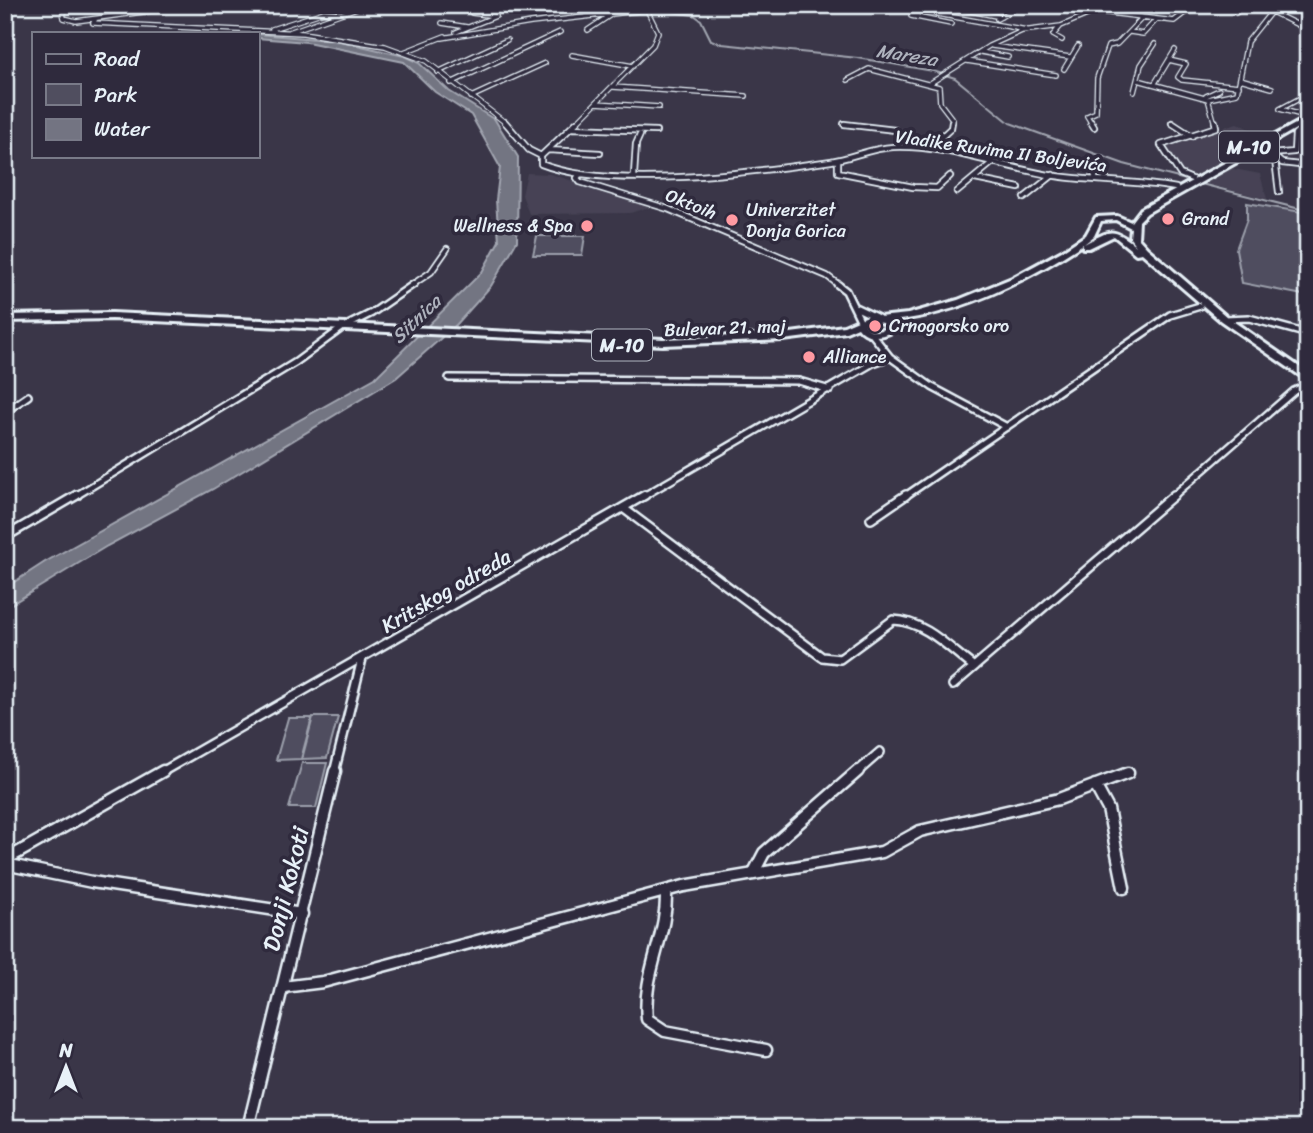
<svg xmlns="http://www.w3.org/2000/svg" width="1313" height="1133" viewBox="0 0 1313 1133" font-family="Sriracha,sans-serif">
<style>
.built{fill:#464354}
.green{fill:#504e5f;stroke:#9ca0ac;stroke-width:2}
.water{fill:#737482;stroke:#a2a6b1;stroke-width:2}
.lines{fill:none;stroke-linecap:round;stroke-linejoin:round}
.stream{stroke:#a2a6b1;stroke-width:2}
.street-far4-casing{stroke:#e8f1f8;stroke-width:6}
.street-far3-casing{stroke:#e8f1f8;stroke-width:8}
.street-far2-casing{stroke:#e8f1f8;stroke-width:10}
.street-far1-casing{stroke:#e8f1f8;stroke-width:12}
.street-casing{stroke:#e8f1f8;stroke-width:15}
.primary-casing{stroke:#e8f1f8;stroke-width:6}
.street-far4{stroke:#2f2a3d;stroke-width:3.5}
.street-far3{stroke:#2f2a3d;stroke-width:4.5}
.street-far2{stroke:#2f2a3d;stroke-width:5}
.street-far1{stroke:#2f2a3d;stroke-width:7}
.street{stroke:#2f2a3d;stroke-width:10}
.primary{fill:#2f2a3d;fill-rule:evenodd}
.poi-dot{fill:#ff9aa2;stroke:#2f2a3d;stroke-width:2.5}
.labels{text-anchor:middle;dominant-baseline:central;stroke-width:7;stroke-linejoin:round;paint-order:stroke}
.far-street-label{font-size:18px;fill:#e8f1f8;stroke:#2f2a3d}
.far-poi-label{font-size:18px;fill:#e8f1f8;stroke:#2f2a3d;text-anchor:start}
.far-water-label{font-size:19px;font-style:italic;fill:#aeb2bd;stroke:#2f2a3d}
.shield{fill:#2f2a3d;stroke:#b0b5c0;stroke-width:2}
.shield-label{font-size:19px;font-weight:bold;fill:#e8f1f8}
.street-label{font-size:21px;fill:#e8f1f8;stroke:#2f2a3d}
.near-street-label{font-size:24px;fill:#e8f1f8;stroke:#2f2a3d}
</style>
<rect width="100%" height="100%" fill="#3a3648"/>
<filter id="ink" filterUnits="userSpaceOnUse"><feTurbulence type="fractalNoise" baseFrequency=".0143" numOctaves="2"/><feDisplacementMap in="SourceGraphic" scale="14" xChannelSelector="R" yChannelSelector="G"/><feConvolveMatrix kernelMatrix="1 2 1 2 8 2 1 2 1" color-interpolation-filters="sRGB"/></filter>
<g filter="url(#ink)">
<path class="built" d="M1237,123L1264,136L1197,175L1181,171L1164,146Z
M1229,168L1260,174L1267,199L1203,183Z
M527,173L550,174L649,204L650,207L630,213L529,214L522,195Z"/>
<path class="green" d="M1247,203L1308,213V296L1242,283L1236,249L1247,219Z
M537,236H585L582,255H533Z
M313,717H338L327,758L302,759Z
M288,718H312L301,759L276,760Z
M302,763H327L316,808H289Z"/>
<path class="water" d="M257,34L340,41L404,56L419,63L449,91L495,120L518,157L517,241L491,286L457,324L396,378L213,489L107,546L5,608V588L45,562L375,378L482,272L499,241L496,200L500,167L471,115L435,92L404,62L307,42L257,38Z"/>
<g class="lines">
<path class="stream" d="M615,5L694,15L701,20L711,40L722,44L858,58L933,71L955,78L1010,123L1124,164L1186,180
M1201,184L1308,211"/>
<g class="street-far4-casing">
<path id="street-far4" d="M62,5L64,18L76,21L195,5
M1137,5L1159,9L1166,5
M1258,5L1308,30
M649,7L678,5
M951,7L1001,17
M1101,12L1174,21L1195,5
M1236,13L1246,5
M484,14L506,5
M997,19L1022,5
M95,20L93,23L303,33L385,46L426,61L507,124
M442,23L467,27
M951,24L911,16L926,12L1027,30
M1060,27L1053,35L1062,40
M272,29L324,12L341,13
M588,30L612,14
M289,32L365,5
M456,32L496,16L472,13
M1130,32L1143,34L1157,19
M442,38L531,23L647,10
M992,46L1070,57
M404,52L445,36
M981,52L1008,57
M572,55L633,66
M1169,60L1186,64L1178,77L1182,80L1239,86
M967,61L1056,75
M1064,69L1078,46
M438,72L507,40
M1240,79L1272,88
M848,80L869,69L939,87L940,103L953,120L952,124
M1138,80L1208,99
M451,83L560,32
M1155,83L1175,50
M929,84L989,46L1022,31L1061,26L1111,5
M613,87L746,96
M1134,92L1141,65L1155,44
M1206,96L1219,90
M471,97L545,63
M596,103L659,107
M1280,109L1308,94
M1280,109L1305,116
M575,124L653,45L658,32L647,10L649,7
M1092,124L1087,116L1096,112L1097,78L1108,46L1117,44L1143,17
M1215,124L1208,99L1237,93L1247,42L1271,12"/>
</g>
<g class="street-far3-casing">
<path id="street-far3" d="M505,122L529,150L541,156
M952,122L951,128L936,142L955,153
M1091,122L1094,127
M1172,123L1192,136
M844,124L895,130L909,138L938,144
M572,128L656,131
M1255,149L1271,154L1282,163L1308,166
M548,150L600,153
M1271,154L1294,152L1295,134L1300,129
M541,156V164C609,191 757,172 831,161C852,158 871,148 893,147C946,145 997,166 1049,175C1091,182 1134,180 1176,188
M541,156L577,122
M838,160V172L913,187L937,188L950,176
M1275,160L1279,192
M1095,166V180
M580,174L577,178L580,182L668,209L827,276L839,285
M634,175L636,144L640,135
M975,179L1019,188
M1192,179L1180,174L1161,145L1216,127L1215,122
M957,192L993,162
M1024,198L1053,175
M412,285L431,272L447,249"/>
</g>
<g class="street-far2-casing">
<path id="street-far2" d="M837,284L846,291L861,322
M855,307L878,318
M1224,319L1249,318L1308,334
M890,357L932,387L1007,427
M449,378L799,381L830,390
M5,412L28,396
M74,497L296,362L342,328L372,313L414,284
M642,497L873,363L890,357L871,333
M904,497L1170,315L1200,306
M1172,497L1294,391L1307,385"/>
</g>
<g class="street-far1-casing">
<path id="street-far1" d="M623,508L822,657L840,659L893,620C925,621 950,649 974,667
M871,519L906,495
M5,537L77,495
M953,685L1174,495
M160,773L645,495
M334,773L362,659
M856,773L880,752"/>
</g>
<g class="street-casing">
<path id="street" d="M1095,785L1108,809L1124,888
M5,860L163,771
M5,864L92,882L302,914
M753,874L764,853L858,771
M666,891C668,935 642,974 647,1019L665,1031L766,1050
M283,987L323,982L684,886L882,852L920,831L1059,799L1128,773
M248,1128L335,771"/>
</g>
<g class="primary-casing">
<path id="primary" d="M1308,117V122L1147,213L1139,221L1138,238L1147,248L1227,317L1308,373V381L1221,321L1142,253L1136,254L1114,236L1089,248H1083V244C1025,282 960,314 891,321L893,324H899L901,326C888,336 869,342 858,327L846,332L783,340L663,345L112,319L5,321V315L112,313L663,339L783,334L844,326L870,315L879,317L908,314L958,300L1012,278L1062,251L1086,235L1096,217L1117,216L1131,222L1141,209ZM1116,220L1131,228L1130,238L1136,246C1111,226 1111,231 1084,244L1094,236L1101,221ZM871,321L883,323L886,328C877,332 870,333 865,324Z"/>
</g>
<use href="#street-far4" class="street-far4"/>
<use href="#street-far3" class="street-far3"/>
<use href="#street-far2" class="street-far2"/>
<use href="#street-far1" class="street-far1"/>
<use href="#street" class="street"/>
<use href="#primary" class="primary"/>
</g>
</g>
<g class="poi-dot">
<circle cx="1168" cy="219" r="7"/>
<circle cx="732" cy="220" r="7"/>
<circle cx="587" cy="226" r="7"/>
<circle cx="875" cy="326" r="7"/>
<circle cx="809" cy="357" r="7"/>
</g>
<g class="labels">
<g class="far-street-label">
<text transform="translate(1001 151) rotate(8)">Vladike Ruvima II Boljevića</text>
<text transform="translate(691 204) rotate(22)">Oktoih</text>
<text transform="translate(725 328) rotate(-2)">Bulevar 21. maj</text>
</g>
<g class="far-poi-label">
<text x="746" y="210">Univerzitet<tspan x="746" dy="21">Donja Gorica</tspan></text>
<text x="1182" y="219">Grand</text>
<text x="573" y="226" text-anchor="end">Wellness &amp; Spa</text>
<text x="889" y="326">Crnogorsko oro</text>
<text x="823" y="357">Alliance</text>
</g>
<g class="far-water-label">
<text transform="translate(907 55) rotate(9)">Mareza</text>
<text transform="translate(416 319) rotate(-44)">Sitnica</text>
</g>
<g class="shield">
<rect x="1219" y="131.5" width="60" height="31" rx="5"/>
<rect x="592" y="329.5" width="60" height="31" rx="5"/>
</g>
<g class="shield-label">
<text x="1249" y="147">M-10</text>
<text x="622" y="345">M-10</text>
</g>
<g class="street-label">
<text transform="translate(446 591) rotate(-30)">Kritskog odreda</text>
</g>
<g class="near-street-label">
<text transform="translate(286 889) rotate(-76)">Donji Kokoti</text>
</g>
</g>
<rect width="1313" height="1133" fill="none" stroke="#2f2a3d" stroke-width="28"/>
<rect x="14" y="14" width="1285" height="1105" fill="none" stroke="#e8f1f8" stroke-width="2.5" filter="url(#ink)"/>
<rect x="32" y="32" width="228" height="126" fill="#2f2a3d" stroke="#797a88" stroke-width="2"/>
<rect x="46" y="54" width="35" height="10" fill="#2f2a3d" stroke="#797a88" stroke-width="2"/>
<text x="94" y="66" font-size="21" fill="#e8f1f8">Road</text>
<rect x="46" y="84" width="35" height="21" fill="#504e5f" stroke="#797a88" stroke-width="2"/>
<text x="94" y="102" font-size="21" fill="#e8f1f8">Park</text>
<rect x="46" y="119" width="35" height="21" fill="#737482" stroke="#797a88" stroke-width="2"/>
<text x="94" y="136" font-size="21" fill="#e8f1f8">Water</text>
<g transform="translate(66 1067)" stroke="#2f2a3d" stroke-width="5" paint-order="stroke">
<path d="M0-5L12 26L0 18L-12 26Z" fill="#e8f1f8"/>
<text y="-10" font-size="19" font-weight="bold" text-anchor="middle" fill="#e8f1f8">N</text>
</g>
</svg>
